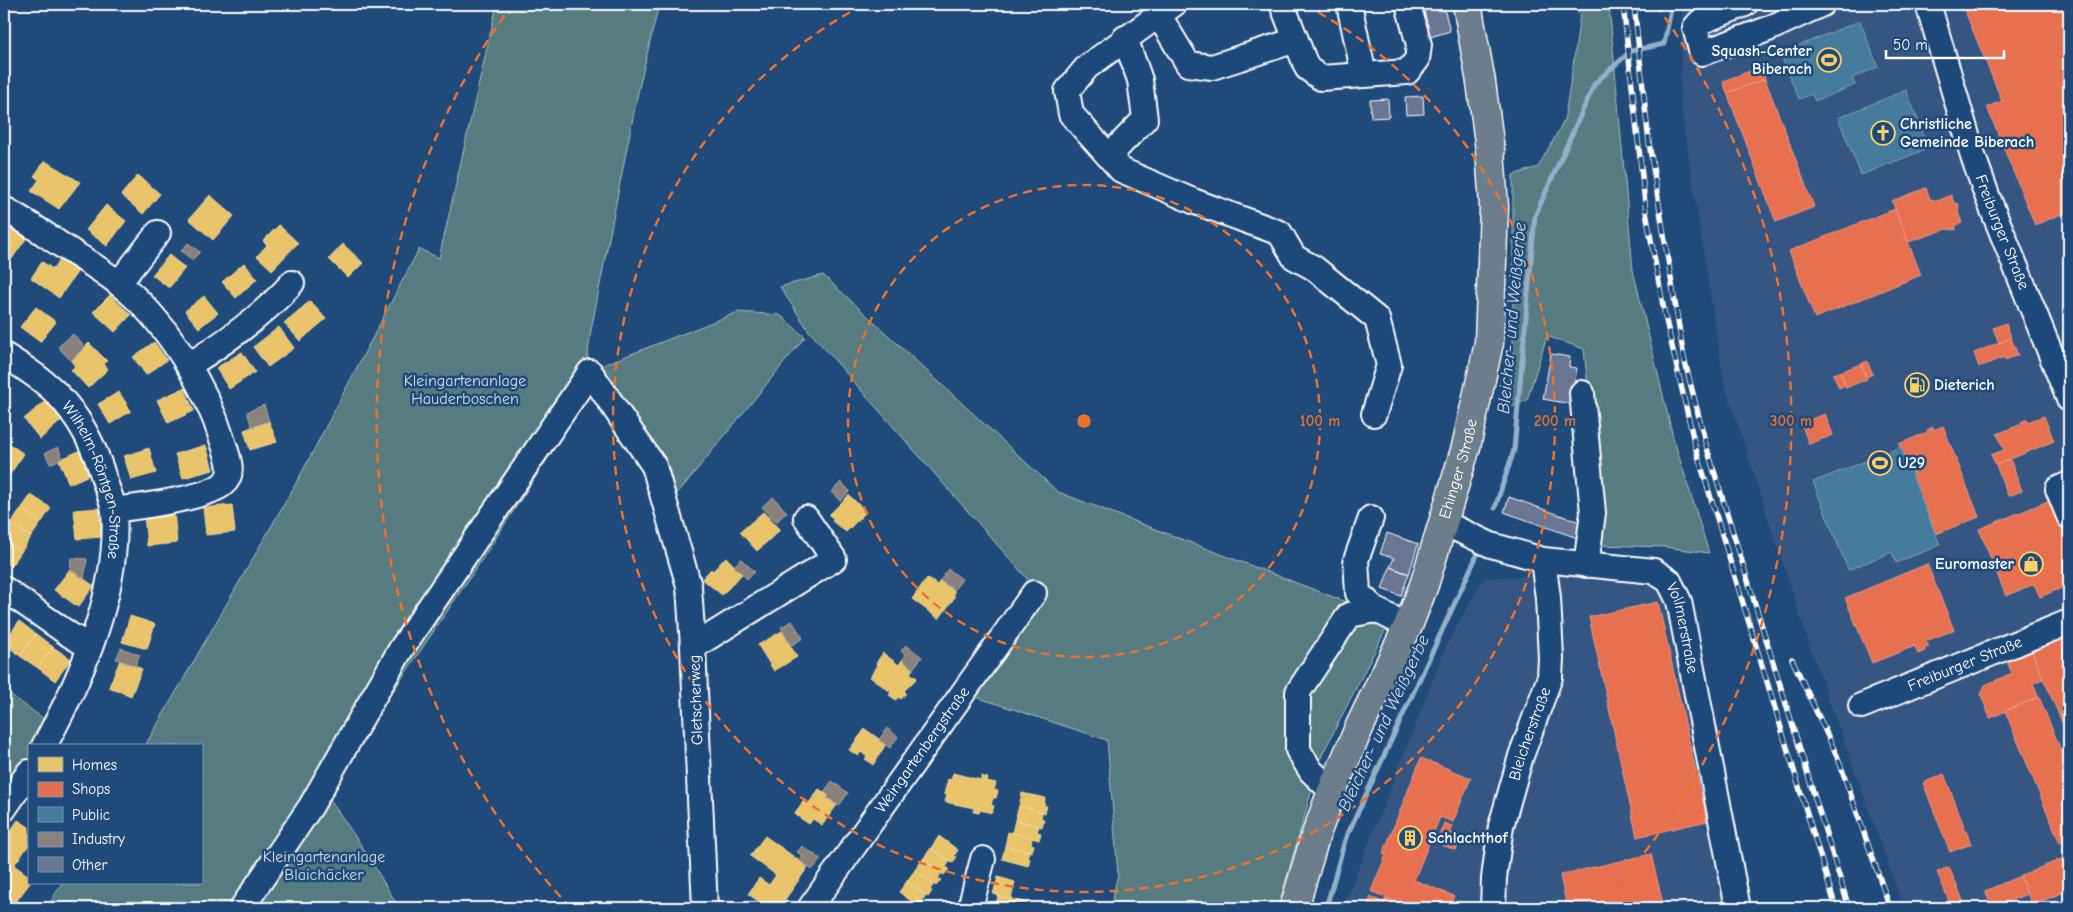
<svg xmlns="http://www.w3.org/2000/svg" width="2073" height="912" viewBox="0 0 2073 912" font-family="'Comic Neue',sans-serif">
<style>
.built{fill:#365782}
.green{fill:#567b81;stroke:#aabdc0}
.homes{fill:#e9c46a;stroke:#f0d697}
.shops{fill:#e76f51;stroke:#ee9a85}
.public{fill:#457b9d;stroke:#7da3ba}
.industry{fill:#8a817c;stroke:#ada7a3}
.lines{fill:none;stroke-linecap:round;stroke-linejoin:round}
.stream{stroke:#92b0ca;stroke-width:5}
.building{fill:#6b7694;stroke:#fff}
.minor-casing{stroke:#fff;stroke-width:28}
.major-casing{stroke:#fff;stroke-width:31}
.minor{stroke:#1f4a7a;stroke-width:24}
.major{stroke:#6c7d8b;stroke-width:28}
.rail-casing{stroke:#fff;stroke-width:5.5}
.rail{stroke:#1f4a7a;stroke-width:4;stroke-dasharray:11;stroke-linecap:butt}
.ring{fill:none;stroke:#eb7230;stroke-width:2.5;stroke-dasharray:9 6}
.labels{text-anchor:middle;dominant-baseline:central;stroke-width:5;stroke-linejoin:round;paint-order:stroke}
.poi-label{font-size:16px;font-weight:bold;fill:#fff;stroke:#1f4a7a;text-anchor:start}
.street-label{font-size:16px;fill:#fff;stroke:#1f4a7a}
.park-label{font-size:16px;fill:#d5dee0;stroke:#1f4a7a}
.water-label{font-size:18px;font-style:italic;fill:#d2dee9;stroke:#1f4a7a}
.centre{fill:#eb7230;stroke:#1f4a7a;stroke-width:2.5}
.ring-label{font-size:15px;text-anchor:middle;font-weight:bold;fill:#eb7230;stroke:#1f4a7a;stroke-width:5;stroke-linejoin:round;paint-order:stroke}
</style>
<rect width="100%" height="100%" fill="#1f4a7a"/>
<filter id="ink" filterUnits="userSpaceOnUse"><feTurbulence type="fractalNoise" baseFrequency=".02" numOctaves="2"/><feDisplacementMap in="SourceGraphic" scale="10" xChannelSelector="R" yChannelSelector="G"/><feConvolveMatrix kernelMatrix="1 2 1 2 8 2 1 2 1" color-interpolation-filters="sRGB"/></filter>
<g filter="url(#ink)">
<path class="built" d="M1682,4H2069V908H1904L1811,650L1724,382L1680,102Z
M1579,574L1651,581L1662,590L1671,604L1729,908H1343L1447,644L1484,578Z"/>
<path class="green" d="M497,4H659L638,92L591,330L587,361L579,379L589,395L477,567L325,792L367,854L399,908H47L62,883H201V746H145L299,478L419,249L439,258Z
M1568,4H1609L1633,270L1673,437L1709,553L1665,547L1599,545L1601,511L1584,349L1547,336L1527,400L1501,412L1513,350V175L1538,167L1564,121L1573,66L1580,15Z
M823,275L1058,492L1391,619L1322,755L1278,908H1110L1118,874L1107,740L973,696L1044,598L809,331L780,287Z
M738,312L780,315L805,337L673,499L598,367Z
M4,690L48,722L38,746H29V764L11,783L5,784Z"/>
<path class="homes" d="M45,161L80,182L59,209L31,191L39,180L34,176Z
M138,175L160,194L143,214L121,195Z
M210,195L234,216L213,240L189,219Z
M106,205L126,221L107,246L86,230Z
M8,222L28,236L9,263L4,259V228Z
M279,225L298,243L272,270L257,256L267,245L263,241Z
M343,244L363,263L348,278L329,259Z
M169,255L185,268L169,288L152,275Z
M63,256L80,268L59,298L31,278L42,262L53,269Z
M244,263L257,279L236,298L222,282Z
M110,295L131,315L115,332L93,312Z
M204,296L218,313L199,328L185,311Z
M310,301L326,319L300,341L284,323Z
M36,307L56,322L40,342L20,327Z
M279,327L294,348L268,367L253,347Z
M154,342L167,360L146,375L133,357Z
M89,343L107,361L104,364L108,369L88,388L71,370L75,366L71,361Z
M242,352L255,372L229,389L216,368Z
M4,372L9,376L4,383Z
M184,388L194,411L168,423L157,400Z
M119,392L131,411L110,424L98,404Z
M45,401L61,421L40,439L24,419Z
M269,421L277,442L250,450L244,430Z
M4,440L24,454L10,474L4,470Z
M206,445L213,470L183,478L175,454Z
M149,448L156,473L131,480L124,456Z
M81,450L91,474L69,484L59,460Z
M4,470L10,474L4,482Z
M31,495L51,508L41,523L21,509Z
M849,495L866,512L846,532L832,521L834,519L829,515Z
M232,505L235,532L206,535L203,508Z
M99,508L102,537L77,539L74,510Z
M21,509L41,523L31,537L11,524Z
M174,512L177,543L147,546L144,515Z
M763,512L780,530L757,551L740,532Z
M11,524L31,537L21,552L4,540V535Z
M4,540L21,552L11,567L4,562Z
M726,557L742,574L722,595L702,579L711,569L713,571Z
M70,569L94,586L78,607L54,590Z
M927,578L937,585L940,581L954,590V598L939,619L912,599Z
M130,616L155,624L147,649L122,642Z
M19,621L36,634L20,656L4,643Z
M782,631L797,657L774,671L758,645Z
M36,634L53,647L38,668L20,656Z
M53,647L71,659L55,681L38,668Z
M883,653L899,665L902,660L913,669L910,673L917,678L904,691L906,693L901,699L898,697L896,700L889,695L891,692L870,677L878,665L876,663Z
M120,660L142,669L131,696L109,687Z
M865,729L886,744L873,765L865,759L867,757L861,752L858,756L849,750Z
M953,773L981,780V776L988,778L987,781L996,783L994,790L998,791L996,798H993L991,805L994,806L992,813L980,810L979,813L973,812L974,808L945,802L947,795L944,794L948,779L951,780Z
M819,789L829,796L827,798L837,805L822,825L813,819L809,824L794,814L805,799L809,803Z
M1022,793L1045,798L1044,806H1047L1045,813L1019,806Z
M1019,806L1042,812L1041,819H1044L1042,827L1015,820Z
M18,820L29,827V845L14,865L4,858V840Z
M1015,820L1039,826L1037,832L1041,833L1039,840L1012,833Z
M1008,832L1032,838L1031,844L1034,845L1032,852L1005,846Z
M765,836L808,867L779,908H768L748,894L759,878L769,885L776,875L750,856Z
M939,836L958,850L954,856L957,857L952,863L931,848Z
M1005,846L1029,851L1027,858L1030,859L1028,866L1002,859Z
M931,848L950,861L946,867L949,869L944,875L923,859Z
M4,858L29,876L30,883L15,903L4,895L10,885L4,881Z
M923,859L942,873L938,878L941,880L936,886L915,870Z
M915,870L934,884L930,890L932,891L928,897L907,881Z
M998,877L1015,882L1011,899L993,894Z
M907,881L926,895L922,901L924,903L920,908L899,892Z
M998,896L1028,903L1026,908H995Z"/>
<path class="shops" d="M1962,4H2069V211L2035,225L1987,107L2002,101Z
M1761,67L1765,79L1727,93L1723,81Z
M1765,79L1814,207L1776,222L1727,93Z
M1926,188L1930,199L1938,201L1951,195L1954,203L1959,204L1958,212L1962,223L1956,225V230L1947,229L1908,242L1892,201Z
M1895,209L1921,275L1815,318L1789,251Z
M2006,323L2011,338L1999,343L1993,328Z
M2011,338L2018,355L2005,360L2004,357L1979,367L1974,353Z
M1867,361L1873,374L1866,377L1861,364Z
M1861,364L1867,379L1846,388L1840,372Z
M1840,372L1845,385L1839,388L1833,374Z
M1825,414L1833,435L1809,444L1801,423Z
M2044,416L2054,441L1996,465L1991,455L2004,450L1997,434L2022,424L2021,422L2027,419L2028,422Z
M1943,426L1979,517L1936,534L1899,444L1928,432L1927,430L1933,427L1934,430Z
M2010,459L2022,491L2008,496L1996,465Z
M2051,500L2069,544V585L2040,597L2034,584L2006,596L1979,529Z
M1927,564L1954,630L1926,641L1929,647L1924,649L1925,651L1918,654L1915,646L1872,663L1845,598Z
M1658,602L1707,821L1637,837L1589,617Z
M2069,636V711L2059,715L2032,652Z
M2032,652L2043,679L2033,683L2039,697L1990,718L1981,695L1985,685L2012,673L2007,662Z
M2039,697L2069,770V839L2060,843L2005,711Z
M2069,711V740L2059,715Z
M1421,758L1471,778L1453,822L1440,817L1414,880L1454,896L1449,908H1392L1394,901L1371,891L1386,855L1383,854Z
M1944,774L1971,844L1950,852L1923,783Z
M1444,823L1452,826L1450,832L1461,837L1456,850L1436,843Z
M1651,854L1664,908H1567L1560,875Z
M2069,856V890L2032,905L2020,876Z
M1949,867L1966,908H1952L1937,872Z
M2020,876L2027,894L1992,908L1985,891Z
M1371,897L1384,903L1381,908L1368,904Z
M1386,897L1394,901L1392,908H1382Z"/>
<path class="public" d="M1860,21L1878,67L1852,78L1855,85L1815,101L1812,94L1799,99L1780,53Z
M1906,90L1929,148L1861,175L1838,118Z
M1901,447L1940,545L1896,563L1892,552L1848,570L1813,482Z"/>
<path class="industry" d="M188,243L200,252L192,260L181,251Z
M73,334L85,347L71,361L58,347Z
M264,405L269,421L252,427L247,412Z
M58,447L63,458L50,464L45,453Z
M841,482L850,491L840,501L831,492Z
M773,497L787,512L776,522L762,507Z
M71,558L87,559L84,579L70,569Z
M741,559L755,572L747,579L734,566Z
M948,569L962,579L954,590L940,581Z
M792,621L803,638L792,645L781,627Z
M906,645L922,657L913,669L902,660L906,655L901,651Z
M121,648L140,655L135,666L116,659Z
M887,728L898,737L890,748L879,740Z
M832,781L848,793L839,806L827,798L829,796L824,792Z
M802,846L821,859L812,870L800,861L803,856L797,852Z"/>
<g class="lines">
<path class="stream" d="M1495,508L1514,450L1535,216L1595,83L1631,51L1664,44L1672,4
M1326,908L1345,840L1478,553"/>
</g>
<path class="building" d="M1418,4H1443L1450,31L1427,38Z
M1423,96L1424,114L1406,115L1405,97Z
M1388,99L1389,117L1371,118L1370,100Z
M1551,354L1570,357L1569,367L1577,368L1571,404L1543,399Z
M1509,497L1588,525L1583,540L1504,512Z
M1387,533L1418,544L1409,574L1390,567L1394,558L1380,554Z
M1390,567L1409,574L1401,596L1382,589Z"/>
<g class="lines">
<g class="minor-casing">
<g id="minor">
<path d="M1174,4L1087,67L1067,91L1071,114L1121,170L1193,201L1280,233L1294,257L1314,268L1377,319L1389,365L1374,414"/>
<path d="M1282,4L1307,68L1321,78L1407,72L1417,60L1419,45L1408,4"/>
<path d="M1349,4L1364,75"/>
<path d="M1745,4L1700,22L1695,28L1702,53L1768,29L1822,4"/>
<path id="s1" d="M1928,4L1974,159L1988,198L2069,399"/>
<path d="M1158,14L1188,64L1212,67L1296,40"/>
<path d="M1109,156L1145,119L1140,80L1125,38"/>
<path d="M4,209C23,219 40,231 58,243C78,256 99,268 118,283C165,319 206,386 223,442C227,455 236,474 223,484C207,498 137,507 114,510"/>
<path d="M119,283L158,233"/>
<path id="s2" d="M4,355C22,366 41,378 56,393C80,417 96,450 105,482C108,491 113,502 114,511C120,589 81,679 44,746"/>
<path d="M189,365C226,342 263,316 292,283"/>
<path d="M1582,393L1593,513L1586,565"/>
<path d="M2069,484L2058,489L2069,516"/>
<path d="M1371,518L1356,560L1358,593L1376,610L1408,626"/>
<path id="s3" d="M1444,523L1491,545L1543,560L1654,571L1669,581L1679,601L1738,908"/>
<path d="M4,589L70,635L90,647"/>
<path id="s4" d="M1861,706L2069,622"/>
<path d="M1332,791L1311,771L1298,750V692L1349,615L1376,610"/>
<path d="M4,809L29,772"/>
<path d="M242,908L311,806L401,649L590,372L654,466L689,586L693,647"/>
<path d="M705,908L693,647L834,559L806,518"/>
<path id="s5" d="M810,908L1034,593"/>
<path d="M970,908L983,859"/>
<path id="s6" d="M1493,908L1494,878L1501,826L1521,756L1550,677L1551,658L1548,598L1543,560"/>
</g>
</g>
<g class="major-casing">
<g id="major">
<path id="s7" d="M1294,908L1315,837L1332,791L1359,728L1408,626L1424,585L1466,447L1489,343L1494,207L1490,150L1481,82L1467,4"/>
</g>
</g>
<use href="#minor" class="minor"/>
<use href="#major" class="major"/>
<g class="rail-casing">
<path id="rail" d="M1623,4L1646,212L1665,316L1695,446L1836,908
M1634,4L1649,143L1684,358L1706,445L1849,908
M1792,659L1838,758L1890,908"/>
</g>
<use href="#rail" class="rail"/>
</g>
</g>
<g class="ring">
<circle cx="1084" cy="421" r="236"/>
<path d="M1305 5A471 471 0 1 1 863 5"/>
<path d="M571 908A707 707 0 0 1 512 5M1656 5A707 707 0 0 1 1597 908"/>
</g>
<defs>
<g id="stadium-ring" transform="scale(1.25)"><circle r="9.5" fill="#1f4a7a" stroke="#ffd166" stroke-width="1.5"/><path d="M0-5a6.5 5 0 1 0 0 10a6.5 5 0 1 0 0-10ZM-3.5-1.8h7v3.6h-7Z" fill="#ffd166"/></g>
<g id="church-ring" transform="scale(1.25)"><circle r="9.5" fill="#1f4a7a" stroke="#ffd166" stroke-width="1.5"/><path d="M-1.2-6h2.4v3.5h3.3v2.4h-3.3V6h-2.4V-.1h-3.3v-2.4h3.3Z" fill="#ffd166"/></g>
<g id="fuel-ring" transform="scale(1.25)"><circle r="9.5" fill="#1f4a7a" stroke="#ffd166" stroke-width="1.5"/><path d="M-5.5-6h7V0h2V4h1.3V-2.5L3-4.5l.8-.8L6-3V5H2.5V1h-1V6h-7ZM-4.2-4.7v3.2H.2V-4.7Z" fill="#ffd166"/></g>
<g id="shop-ring" transform="scale(1.25)"><circle r="9.5" fill="#1f4a7a" stroke="#ffd166" stroke-width="1.5"/><path d="M-5-2.5h2.3a2.7 3.5 0 0 1 5.4 0H5L5.5 6h-11ZM-1.5-2.5h3a1.5 2.3 0 0 0-3 0Z" fill="#ffd166"/></g>
<g id="building-ring" transform="scale(1.25)"><circle r="9.5" fill="#1f4a7a" stroke="#ffd166" stroke-width="1.5"/><path d="M-4-6H4V6H1V3H-1V6H-4ZM-2.5-4.3h1.7v1.8h-1.7ZM.8-4.3h1.7v1.8H.8ZM-2.5-1h1.7V.8h-1.7ZM.8-1h1.7V.8H.8Z" fill="#ffd166"/></g>
</defs>
<g fill-rule="evenodd">
<use href="#stadium-ring" x="1829" y="60"/>
<use href="#church-ring" x="1883" y="133"/>
<use href="#fuel-ring" x="1917" y="385"/>
<use href="#stadium-ring" x="1880" y="463"/>
<use href="#shop-ring" x="2031" y="564"/>
<use href="#building-ring" x="1410" y="838"/>
</g>
<g class="labels">
<g class="poi-label">
<text x="1812" y="51" text-anchor="end">Squash-Center<tspan x="1812" dy="18">Biberach</tspan></text>
<text x="1900" y="124">Christliche<tspan x="1900" dy="18">Gemeinde Biberach</tspan></text>
<text x="1934" y="385">Dieterich</text>
<text x="1898" y="463">U29</text>
<text x="2014" y="564" text-anchor="end">Euromaster</text>
<text x="1428" y="838">Schlachthof</text>
</g>
<g class="street-label">
<text stroke="none"><textPath href="#s1" startOffset="240">Freiburger Straße</textPath></text>
<text stroke="none"><textPath href="#s7" startOffset="470">Ehinger Straße</textPath></text>
<text stroke="none"><textPath href="#s2" startOffset="162">Wilhelm-Röntgen-Straße</textPath></text>
<text stroke="none"><textPath href="#s3" startOffset="285">Vollmerstraße</textPath></text>
<text stroke="none"><textPath href="#s4" startOffset="112">Freiburger Straße</textPath></text>
<text transform="translate(696 700) rotate(-92)">Gletscherweg</text>
<text stroke="none"><textPath href="#s6" startOffset="179">Bleicherstraße</textPath></text>
<text stroke="none"><textPath href="#s5" startOffset="194">Weingartenbergstraße</textPath></text>
</g>
<g class="park-label">
<text x="465" y="381">Kleingartenanlage<tspan x="465" dy="18">Hauderboschen</tspan></text>
<text x="324" y="857">Kleingartenanlage<tspan x="324" dy="18">Blaichäcker</tspan></text>
</g>
<g class="water-label">
<text transform="translate(1512 318) rotate(-85)">Bleicher- und Weißgerbe</text>
<text transform="translate(1384 723) rotate(-65)">Bleicher- und Weißgerbe</text>
</g>
</g>
<circle cx="1084" cy="421" r="8" class="centre"/>
<g class="ring-label">
<text x="1320" y="426">100 m</text>
<text x="1555" y="426">200 m</text>
<text x="1791" y="426">300 m</text>
</g>
<rect width="2073" height="912" fill="none" stroke="#1f4a7a" stroke-width="20"/>
<rect x="10" y="10" width="2053" height="892" fill="none" stroke="#fff" stroke-width="2" filter="url(#ink)"/>
<rect x="28" y="744" width="175" height="140" fill="#1f4a7a" stroke="#7992af"/>
<rect x="38" y="757" width="25" height="15" fill="#e9c46a" stroke="#7992af"/>
<text x="72" y="770" font-size="15" fill="#ffffff">Homes</text>
<rect x="38" y="782" width="25" height="15" fill="#e76f51" stroke="#7992af"/>
<text x="72" y="794" font-size="15" fill="#ffffff">Shops</text>
<rect x="38" y="807" width="25" height="15" fill="#457b9d" stroke="#7992af"/>
<text x="72" y="820" font-size="15" fill="#ffffff">Public</text>
<rect x="38" y="832" width="25" height="15" fill="#8a817c" stroke="#7992af"/>
<text x="72" y="844" font-size="15" fill="#ffffff">Industry</text>
<rect x="38" y="857" width="25" height="15" fill="#6b7694" stroke="#7992af"/>
<text x="72" y="870" font-size="15" fill="#ffffff">Other</text>
<path d="M1886 50v8h118v-8" fill="none" stroke="#ffffff" stroke-width="2.5"/>
<text x="1893" y="50" font-size="15" fill="#ffffff" stroke="#1f4a7a" stroke-width="4" paint-order="stroke">50 m</text>
</svg>
